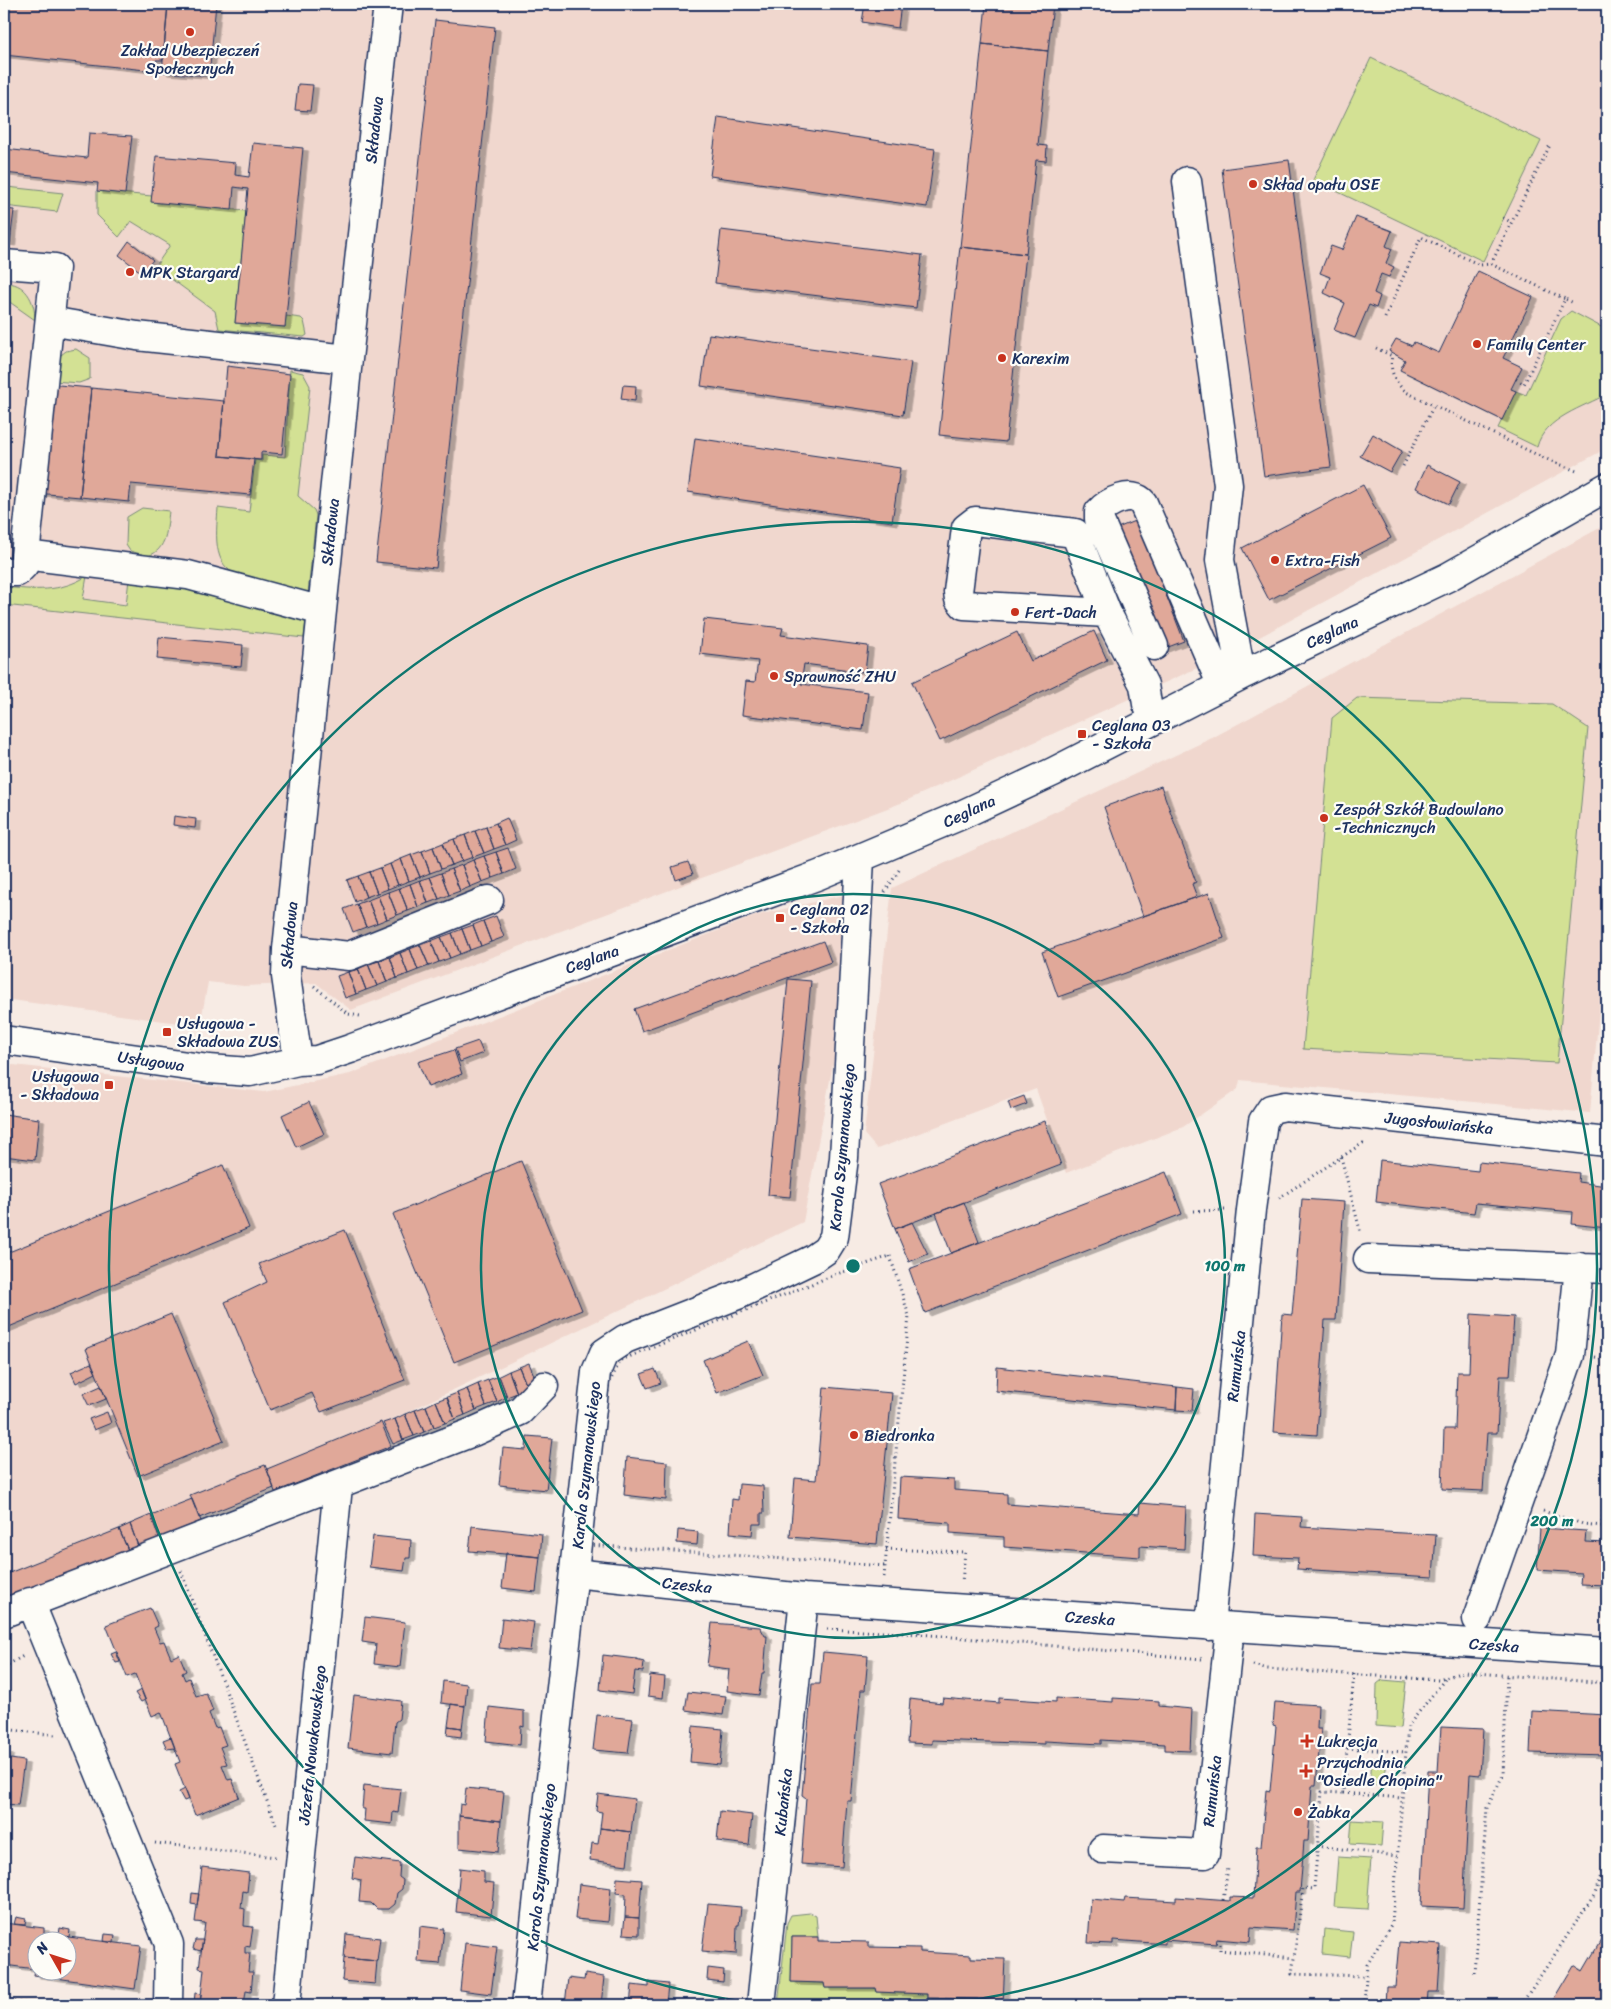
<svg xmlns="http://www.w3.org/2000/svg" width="1611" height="2009" viewBox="0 0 1611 2009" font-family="Sriracha,sans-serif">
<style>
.built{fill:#f0d7ce}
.green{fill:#d3e194;stroke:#778879}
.building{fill:#e0a899;stroke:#1b2f5e;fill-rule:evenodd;filter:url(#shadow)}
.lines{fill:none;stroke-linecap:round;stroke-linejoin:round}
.minor-casing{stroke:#1b2f5e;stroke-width:31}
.path{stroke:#1b2f5e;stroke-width:3;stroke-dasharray:1 4;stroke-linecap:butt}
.minor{stroke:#fdfcf7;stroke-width:28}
.ring{fill:none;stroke:#0f766e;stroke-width:2.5}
.poi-dot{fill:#c8321e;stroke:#fdfcf7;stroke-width:2}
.labels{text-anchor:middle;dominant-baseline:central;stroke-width:4.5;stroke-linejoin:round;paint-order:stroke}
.poi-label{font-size:16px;fill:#1b2f5e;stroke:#fdfcf7;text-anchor:start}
.street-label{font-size:16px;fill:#1b2f5e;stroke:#fdfcf7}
.centre{fill:#0f766e;stroke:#fdfcf7;stroke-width:2.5}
.ring-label{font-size:15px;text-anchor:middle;font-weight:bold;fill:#0f766e;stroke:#fdfcf7;stroke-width:4.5;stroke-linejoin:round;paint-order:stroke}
</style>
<defs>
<filter id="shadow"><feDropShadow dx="5.5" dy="3" stdDeviation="0" flood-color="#0004"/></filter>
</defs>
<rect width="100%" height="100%" fill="#f7ebe4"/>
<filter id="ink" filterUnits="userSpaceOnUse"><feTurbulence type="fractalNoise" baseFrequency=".02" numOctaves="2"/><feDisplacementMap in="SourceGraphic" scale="10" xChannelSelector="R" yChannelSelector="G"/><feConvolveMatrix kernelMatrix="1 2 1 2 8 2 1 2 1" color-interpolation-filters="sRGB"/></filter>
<g filter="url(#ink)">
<path class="built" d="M4,4H1607V448L1230,653L901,803L351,1010L316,983L244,986L208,982L200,1026L4,999Z
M1607,524V919L1590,1113L1240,1080L1238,1089L1183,1127L1066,1173L1036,1089L877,1149L864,1134L892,888L1212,738Z
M866,890L803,1222L191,1516L4,1590V1064L264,1092L350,1074L758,915Z"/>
<path class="green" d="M1371,58L1541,141L1483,261L1313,180Z
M4,173H8L7,187L63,193L57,212L4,206Z
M97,191L152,196V202L246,211L235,323L285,327L286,316L301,318L304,321L307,335L304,337L219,329L215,311L155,267L170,245L131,221L119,237L97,215Z
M4,283C25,282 35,300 35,320L4,298Z
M1571,311L1607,330V394C1584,407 1544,418 1537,447L1498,428L1516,391L1526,395L1561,319Z
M76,349L90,358V379L79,383L53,381L56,359L66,351Z
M290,370L303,373L310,386L298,496L314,510L316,515L308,593L285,592V586C273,582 260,581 247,578C211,571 216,537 218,508L249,512L255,460L262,461V455L285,457Z
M142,508L169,511C167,528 167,550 148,556L130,551L126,545L127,517Z
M87,576L83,599L126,605L129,579L189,590L306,619L304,638L4,605V587C34,590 60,593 87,576Z
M1357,698L1552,704L1588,728L1557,1063L1303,1049L1332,718Z
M1382,1680L1406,1682L1401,1728L1376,1726L1377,1684Z
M1372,1759L1387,1760L1384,1786L1370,1784Z
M1352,1820L1383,1822L1381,1846L1350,1844Z
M1338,1857L1371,1859L1367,1909L1334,1907Z
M810,1913L816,1916L818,1937H792L791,1982L824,1983L825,1988H875L876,1992L927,1994V1998L978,1999L979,2003L1003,2005H778L787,1923L791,1915Z
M1324,1929L1353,1932L1350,1957L1322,1954Z"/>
<path class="building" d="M4,4H168L163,60H156L155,71L4,55Z
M168,4H216L209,76L162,72Z
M865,4H901L898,28L862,22Z
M986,4H1053L1048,51L982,44Z
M435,20L495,27L436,568L376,562Z
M982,44L1048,51L1038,145L1047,146L1046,161L1036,160L1026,254L960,247Z
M298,84L313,85L310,111L295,110Z
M718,117L935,149L927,207L710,176Z
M89,133L132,136L125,194L97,191L98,183L4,173V149L87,158Z
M253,143L303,148L285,327L235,323L248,189L234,187L232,210L151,202L156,156L236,163L235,175L249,177Z
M1289,160L1331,467L1264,476L1222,169Z
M4,209L14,210L10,243L4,242Z
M1356,217L1392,231L1386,246L1392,249L1386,263L1394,267L1389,277L1381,274L1374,293L1380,296L1376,308L1369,305L1355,338L1334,330L1345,303L1324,293L1330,277L1320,273L1331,246L1342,250Z
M721,230L922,255L916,308L715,283Z
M129,241L153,260L142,273L119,255Z
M960,247L1026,254L1006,442L939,435Z
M1478,271L1533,297L1503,358L1522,367L1511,389L1516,391L1502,420L1400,370L1405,360L1389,351L1396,339L1412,346L1414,342L1439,353Z
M709,334L911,362L903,415L701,386Z
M227,366L290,374L282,454L261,452V460L219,456Z
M48,384L91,388L80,497L37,493Z
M623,385L636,386L635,401L621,399Z
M91,388L224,401L219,456L254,459L250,495L131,484L129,502L80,497Z
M1373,434L1402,451L1390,472L1360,456Z
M695,438L900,468L892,522L688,492Z
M1427,465L1460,482L1449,504L1416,488Z
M1363,485L1391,538L1269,600L1242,548Z
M1137,520L1184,641L1163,649L1115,529Z
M704,619L783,628L781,635L868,646L865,672L804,664L801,684L868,692L863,730L742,715L746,681L755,682L758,661L700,654Z
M1094,631L1107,660L940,741L912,682L1017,632L1031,661Z
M159,637L243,645L241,667L157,659Z
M1161,786L1196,882L1192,884L1197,897L1143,916L1104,807Z
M174,816L196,819L195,828L173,825Z
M507,818L516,840L505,845L496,823Z
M496,823L505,845L494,849L486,827Z
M486,827L494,849L484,853L475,831Z
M475,831L484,853L473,857L465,835Z
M465,835L473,857L462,861L454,839Z
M454,839L462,861L452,865L443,843Z
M443,843L452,865L441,869L433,847Z
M433,847L441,869L430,873L422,851Z
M508,848L516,869L504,874L496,852Z
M422,851L430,873L420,877L411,855Z
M496,852L504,874L493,878L484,856Z
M411,855L420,877L409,881L401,859Z
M484,856L493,878L482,882L473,860Z
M401,859L409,881L398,885L390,864Z
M473,860L482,882L470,887L462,865Z
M688,862L693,874L676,880L672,867Z
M390,864L398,885L388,889L380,868Z
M462,865L470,887L460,891L451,869Z
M380,868L388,889L377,893L369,872Z
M451,869L460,891L449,895L441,873Z
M369,872L377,893L366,897L358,876Z
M441,873L449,895L439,899L430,877Z
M358,876L366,897L355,902L347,880Z
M430,877L439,899L428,903L420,880Z
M420,880L428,903L418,907L410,884Z
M410,884L418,907L408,911L399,888Z
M399,888L408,911L397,915L388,892Z
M388,892L397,915L387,919L378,896Z
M1209,893L1224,938L1058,997L1042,952Z
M378,896L387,919L377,923L368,900Z
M368,900L377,923L366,927L357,904Z
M357,904L366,927L353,932L344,909Z
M496,916L504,937L491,942L483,921Z
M483,921L491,942L481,946L473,925Z
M473,925L481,946L470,950L462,929Z
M462,929L470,950L460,954L452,933Z
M452,933L460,954L450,958L441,937Z
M441,937L450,958L439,962L431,941Z
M431,941L439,962L429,966L420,945Z
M823,941L831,962L642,1031L634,1009Z
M420,945L429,966L418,970L410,949Z
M410,949L418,970L408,974L400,953Z
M400,953L408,974L397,978L390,957Z
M390,957L397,978L387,982L379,961Z
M379,961L387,982L377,986L368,964Z
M368,964L377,986L366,990L358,969Z
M358,969L366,990L356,994L348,972Z
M348,972L356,994L345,998L337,976Z
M788,979L811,981L790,1197L768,1195Z
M1606,1011H1607V1036L1604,1035Z
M478,1041L483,1053L460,1062L455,1049Z
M454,1050L462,1074L428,1087L418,1062Z
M1024,1096L1027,1104L1011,1110L1008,1102Z
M309,1102L324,1134L296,1147L282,1115Z
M4,1114L39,1119L35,1160L4,1156Z
M1045,1121L1061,1165L895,1229L878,1184Z
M1380,1160L1478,1171L1479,1162L1579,1173L1578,1182L1607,1186V1228L1572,1224L1573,1212L1476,1203L1474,1213L1376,1202Z
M521,1161L582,1310L454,1362L393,1214Z
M223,1165L249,1228L4,1329V1254Z
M1166,1172L1182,1214L925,1313L909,1269Z
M1302,1199L1344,1202L1336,1320H1325L1317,1435L1274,1432L1282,1314L1292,1315Z
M964,1202L979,1242L951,1253L936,1213Z
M912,1222L928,1254L909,1262L895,1229Z
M345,1230L405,1380L321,1412L312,1393L270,1410L225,1302L267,1282L259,1264Z
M171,1314L224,1441L138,1476L86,1349Z
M1471,1314L1514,1317L1510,1376H1500L1497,1433H1487L1483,1491L1442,1489L1444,1429H1455L1457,1372H1469Z
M748,1341L763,1375L717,1393L703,1360Z
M91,1363L96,1373L76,1383L71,1372Z
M529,1363L538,1385L528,1389L519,1367Z
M519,1367L528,1389L517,1393L509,1371Z
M997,1367L1177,1387L1176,1410L996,1391Z
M655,1369L661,1383L647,1388L641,1374Z
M509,1371L517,1393L507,1397L499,1376Z
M499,1376L507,1397L497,1402L488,1380Z
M488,1380L497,1402L486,1406L478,1384Z
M478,1384L486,1406L476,1410L467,1389Z
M101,1386L106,1399L89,1406L83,1394Z
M824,1387L892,1393L877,1544L790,1537L795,1478L816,1480Z
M1177,1387L1194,1389L1192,1411L1176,1410Z
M467,1389L476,1410L465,1415L457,1393Z
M457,1393L465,1415L455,1419L447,1397Z
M447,1397L455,1419L445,1423L436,1401Z
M436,1401L445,1423L434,1427L426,1406Z
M426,1406L434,1427L424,1432L415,1410Z
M415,1410L424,1432L414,1436L405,1414Z
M107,1412L111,1423L94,1430L89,1419Z
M405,1414L414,1436L403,1440L395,1419Z
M395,1419L403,1440L393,1444L383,1423Z
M381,1422L391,1446L275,1492L267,1469Z
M527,1436L552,1438L546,1490L499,1485L503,1448L526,1450Z
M627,1457L667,1462L666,1500L624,1495Z
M265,1465L274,1488L199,1518L190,1495Z
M900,1477L954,1480V1490L1007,1494V1504L1139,1514L1140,1503L1186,1507L1184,1549L1140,1546V1557L1004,1547V1537L950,1533V1523L898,1519Z
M739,1484L763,1486L764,1513H761V1524H753L752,1535L730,1533L732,1499L738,1500Z
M192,1499L201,1521L159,1538L151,1515Z
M1255,1514L1302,1517L1301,1527L1436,1535L1433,1577L1297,1569L1298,1558L1253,1556Z
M151,1515L159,1538L138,1546L130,1524Z
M130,1524L138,1546L128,1550L119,1529Z
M472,1526L542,1534L540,1557L469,1551Z
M1540,1528L1586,1531L1585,1542L1607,1543V1585L1580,1584L1581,1573L1537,1570Z
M119,1529L128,1550L4,1600V1575Z
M678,1530L698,1532L697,1545L677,1543Z
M373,1536L411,1540L410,1558H406L404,1571L369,1567Z
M506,1553L540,1557L536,1592L502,1588Z
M150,1608L158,1626L154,1628L160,1642L164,1641L171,1658L179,1654L186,1671L182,1673L185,1680L189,1678L196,1696L206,1693L213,1711L209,1713L215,1728L219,1727L226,1745L220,1747L227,1764L222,1765L228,1780L232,1779L239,1797L195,1815L175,1764L180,1762L161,1712L152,1716L135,1674L127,1677L106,1625Z
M365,1617L405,1622L400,1667L374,1664L376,1644L362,1642Z
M502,1618L534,1622L530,1651L499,1648Z
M712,1623L760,1627L765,1636H767L764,1673H762L759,1695L727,1691L729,1669L707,1666Z
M116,1652L120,1662L116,1663L111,1654Z
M823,1652L868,1656L865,1690H861L851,1801H847L842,1867L801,1864L806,1798L802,1795L812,1684H820Z
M603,1655L637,1659L636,1660L644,1662L643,1672L635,1671L632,1694L600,1690Z
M650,1675L665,1677L663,1698L648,1696Z
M443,1681L467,1684L465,1706L441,1703Z
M141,1690L145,1700L141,1702L135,1693Z
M688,1692L726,1696L723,1715L685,1710Z
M354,1695L401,1701L399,1719L395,1722L392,1753L348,1748Z
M943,1698L999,1703V1698L1056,1702V1698L1113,1702V1698L1159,1701V1706L1192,1709L1190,1751L1165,1750V1744L1101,1740V1744L1045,1741V1744L932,1740V1744L907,1743L910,1699L942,1703Z
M1275,1702L1318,1705L1317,1729H1321L1316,1786H1312L1308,1841H1304L1300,1892H1296L1293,1930L1251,1927L1250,1942L1217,1939L1216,1944L1165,1940V1944L1113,1940V1944L1088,1943L1091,1899L1124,1902L1125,1898L1176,1901V1897L1230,1901V1897L1253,1898L1256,1847H1261L1266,1790L1270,1791L1276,1726L1273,1725Z
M451,1704L465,1706L462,1728L448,1726Z
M489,1707L524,1711V1727L521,1726L520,1745L486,1741Z
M1532,1711L1607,1715V1755L1530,1753Z
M597,1715L633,1719L628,1753L593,1750Z
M448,1726L462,1728L461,1737L447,1735Z
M693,1726L723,1729L720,1765L690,1762Z
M1441,1727L1483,1729L1480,1775L1470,1774L1463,1908L1421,1906L1428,1771H1438Z
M171,1737L175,1748L167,1749L163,1740Z
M4,1751L8,1752L7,1759L4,1758Z
M4,1758L24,1761L18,1805L4,1804Z
M364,1785L401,1789L398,1813L393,1812L392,1824L364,1821L365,1809H362Z
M466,1788L504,1792L501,1821L459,1816L460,1804L464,1805Z
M185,1789L189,1799L184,1801L179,1792Z
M598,1794L635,1799L631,1832L600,1828L602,1812L596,1811Z
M720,1811L752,1815L749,1845L717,1841Z
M459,1816L501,1821L498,1852L459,1848Z
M600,1828L631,1832L627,1865L590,1860L592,1843L598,1844Z
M355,1857L400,1863L399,1877L403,1880L402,1889L397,1893L395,1904L389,1909H377L371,1903L359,1902L361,1880L352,1878Z
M202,1867L249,1873L247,1892L243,1891L241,1908L245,1909L244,1926L253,1927L250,1947L245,1946V1953H250L248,1972H253L251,1992L246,1991L244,2005H200L204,1969L199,1968L205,1923L195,1922Z
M460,1868L484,1871V1882L494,1883L491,1916L456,1912Z
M617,1878L642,1880L639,1918L625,1917L626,1894L616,1893Z
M579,1884L611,1888L608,1922L575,1919Z
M192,1893L199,1894L197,1905L191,1904Z
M708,1904L741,1907L739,1925H737L736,1954L702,1951Z
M16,1917L26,1919L25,1925L14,1924Z
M625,1917L639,1918V1935L623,1934Z
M4,1923L44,1928V1934L141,1946L135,1989L34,1975L35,1969L4,1965ZM38,1942H68V1972H38Z
M420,1926L444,1929L440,1964L418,1962Z
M60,1928L70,1930L69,1937L59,1935Z
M1607,1930V1991L1599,2005H1550L1574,1965L1583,1971Z
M105,1934L115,1935L114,1943L104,1941Z
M346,1934L380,1938L377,1961L344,1958Z
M792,1937H818V1941L869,1942V1947L920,1948V1952L971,1955V1958L1005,1959L1003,2004L979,2003L978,1999L927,1998V1994L876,1992L875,1988H825L824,1983L791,1982Z
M195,1940H203L201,1951L193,1949Z
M1399,1942L1441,1945L1438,1992H1428L1427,2005H1385L1386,1987H1395Z
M465,1943L497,1947L491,1994L460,1990Z
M344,1958L377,1961L375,1984L342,1981Z
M708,1968L724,1970L723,1982L707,1980Z
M585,1974L604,1977L601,2005H565L568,1978L584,1980Z
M649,1982L668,1984L666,2005H630L632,1985L649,1987Z
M195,1993L201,1994L200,2004L194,2003Z"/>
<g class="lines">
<g class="minor-casing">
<path id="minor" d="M1187,181L1228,485L1220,560L1238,657L1244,674
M4,264L55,268L24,565L17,572H4
M50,321L137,336L348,359
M25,555L188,575L322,611
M1107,613L1075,533L975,521L966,528L958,592L959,599L964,605L1107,613L1144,685L1147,704L1154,720
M1154,646L1099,519V512C1109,501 1132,490 1143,503L1222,686
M287,949L349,956L489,900
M4,1040L209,1069L250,1072L298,1061L317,1060L350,1049L819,875L959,816L1053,772L1244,674L1448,577L1607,487
M298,1061L286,976L287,949L348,359L388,4
M1368,1259L1607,1269
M574,1573L804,1598L1607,1652
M30,1602L169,1944L168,2005
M4,1613L473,1432L520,1411L544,1386
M1477,1619L1570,1355L1579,1267
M1210,1626L1251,1210L1263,1121L1271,1109L1285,1106L1607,1142
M1103,1849L1205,1854L1230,1628
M286,2005L338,1486
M526,2005L596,1372L604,1353L625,1339L740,1294L813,1259L826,1250L834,1237L844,1158L860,859
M761,2005L804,1598"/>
</g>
<path class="path" d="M1503,218L1511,222
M1491,264L1550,145
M1385,318L1421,237L1480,265L1491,264L1565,299
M1376,348L1392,356C1389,370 1395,383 1406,392L1544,458L1579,472
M1516,379L1524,384L1565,299L1574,303
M1403,466L1434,405
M885,892L899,870
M314,986L348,1014L360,1016
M1341,1157L1361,1234
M1279,1198L1366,1141
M1194,1211L1226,1210
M890,1256L909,1316L885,1566L589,1545L609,1383L621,1360L834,1275Z
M1595,1357L1607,1359
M1543,1511L1583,1524L1602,1526L1607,1451
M886,1549L965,1552L962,1582
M181,1571L276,1825
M884,1577L885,1566
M827,1629L919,1634
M919,1632V1634L1202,1659
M1253,1665L1267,1669L1439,1680L1463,1672L1607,1683
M4,1667L25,1655
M1354,1674L1343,1793L1322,1792L1314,1889L1303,1888L1292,1974L1366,1976
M4,1729L55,1735
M1347,1748L1405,1752
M1343,1793L1402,1798
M155,1843L276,1857
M1317,1846L1397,1856
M1223,1900L1228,1868
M1220,1939V1950L1293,1958
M1474,1973L1487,1808L1503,1775L1507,1675
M4,2001L40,2005
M1364,2005L1367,1965L1392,1923L1408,1726L1445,1679
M1521,2005L1595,1894L1607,1856"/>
<use href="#minor" class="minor"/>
</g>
</g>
<g class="ring">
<circle cx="853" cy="1266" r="372"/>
<path d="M769 2005A744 744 0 1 1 937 2005"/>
</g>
<g class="poi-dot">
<circle cx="190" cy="32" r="5"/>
<circle cx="1253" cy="184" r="5"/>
<circle cx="130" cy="272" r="5"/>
<circle cx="1477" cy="344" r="5"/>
<circle cx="1002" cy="358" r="5"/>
<circle cx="1275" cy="560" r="5"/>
<circle cx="1015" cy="612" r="5"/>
<circle cx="774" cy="676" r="5"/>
<rect x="1077" y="729" width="10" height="10" rx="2.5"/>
<circle cx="1324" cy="818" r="5"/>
<rect x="775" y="913" width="10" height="10" rx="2.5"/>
<rect x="162" y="1027" width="10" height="10" rx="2.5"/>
<rect x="104" y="1080" width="10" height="10" rx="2.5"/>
<circle cx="854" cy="1435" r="5"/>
<path d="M1304.5 1733.5h5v5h5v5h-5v5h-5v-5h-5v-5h5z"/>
<path d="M1303.5 1763.5h5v5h5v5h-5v5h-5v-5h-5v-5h5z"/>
<circle cx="1298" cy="1812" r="5"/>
</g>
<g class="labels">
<g class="poi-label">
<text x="190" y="50" text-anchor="middle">Zakład Ubezpieczeń<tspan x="190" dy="18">Społecznych</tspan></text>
<text x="1263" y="184">Skład opału OSE</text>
<text x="140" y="272">MPK Stargard</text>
<text x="1487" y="344">Family Center</text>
<text x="1012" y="358">Karexim</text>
<text x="1285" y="560">Extra-Fish</text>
<text x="1025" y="612">Fert-Dach</text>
<text x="784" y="676">Sprawność ZHU</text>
<text x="1092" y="725">Ceglana 03<tspan x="1092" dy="18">- Szkoła</tspan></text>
<text x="1334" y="809">Zespół Szkół Budowlano<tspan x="1334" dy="18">-Technicznych</tspan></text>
<text x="790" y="909">Ceglana 02<tspan x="790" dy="18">- Szkoła</tspan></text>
<text x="177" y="1023">Usługowa -<tspan x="177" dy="18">Składowa ZUS</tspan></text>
<text x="99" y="1076" text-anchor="end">Usługowa<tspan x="99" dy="18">- Składowa</tspan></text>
<text x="864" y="1435">Biedronka</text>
<text x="1317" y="1741">Lukrecja</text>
<text x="1317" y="1762">Przychodnia<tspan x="1317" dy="18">"Osiedle Chopina"</tspan></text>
<text x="1308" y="1812">Żabka</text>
</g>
<g class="street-label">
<text transform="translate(374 130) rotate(-84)">Składowa</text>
<text transform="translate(330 532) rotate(-84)">Składowa</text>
<text transform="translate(1332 632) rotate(-25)">Ceglana</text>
<text transform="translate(969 811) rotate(-25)">Ceglana</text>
<text transform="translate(289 935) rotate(-85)">Składowa</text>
<text transform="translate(592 959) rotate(-20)">Ceglana</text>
<text transform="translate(151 1061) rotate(8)">Usługowa</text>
<text transform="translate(1439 1123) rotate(6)">Jugosłowiańska</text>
<text transform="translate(842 1147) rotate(-85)">Karola Szymanowskiego</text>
<text transform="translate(1236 1366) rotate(-84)">Rumuńska</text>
<text transform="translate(586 1465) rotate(-84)">Karola Szymanowskiego</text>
<text transform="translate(687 1585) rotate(6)">Czeska</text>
<text transform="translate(1090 1618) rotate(4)">Czeska</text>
<text transform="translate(1494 1645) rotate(4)">Czeska</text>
<text transform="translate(312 1745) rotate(-84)">Józefa Nowakowskiego</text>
<text transform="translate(1212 1791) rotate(-84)">Rumuńska</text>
<text transform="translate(783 1802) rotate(-84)">Kubańska</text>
<text transform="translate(541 1867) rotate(-84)">Karola Szymanowskiego</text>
</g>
</g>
<circle cx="853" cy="1266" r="8" class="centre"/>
<g class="ring-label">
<text x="1225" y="1271">100 m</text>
<text x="1552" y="1526">200 m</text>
</g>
<rect width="1611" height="2009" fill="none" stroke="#fdfcf7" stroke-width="20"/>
<rect x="10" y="10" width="1591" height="1989" fill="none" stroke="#1b2f5e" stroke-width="2" filter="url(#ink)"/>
<g transform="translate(52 1956) rotate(309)"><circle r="24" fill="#fdfcf7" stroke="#a3aaba"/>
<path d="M0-4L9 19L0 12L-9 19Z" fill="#c8321e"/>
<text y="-8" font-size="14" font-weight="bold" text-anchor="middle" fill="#1b2f5e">N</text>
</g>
</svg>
